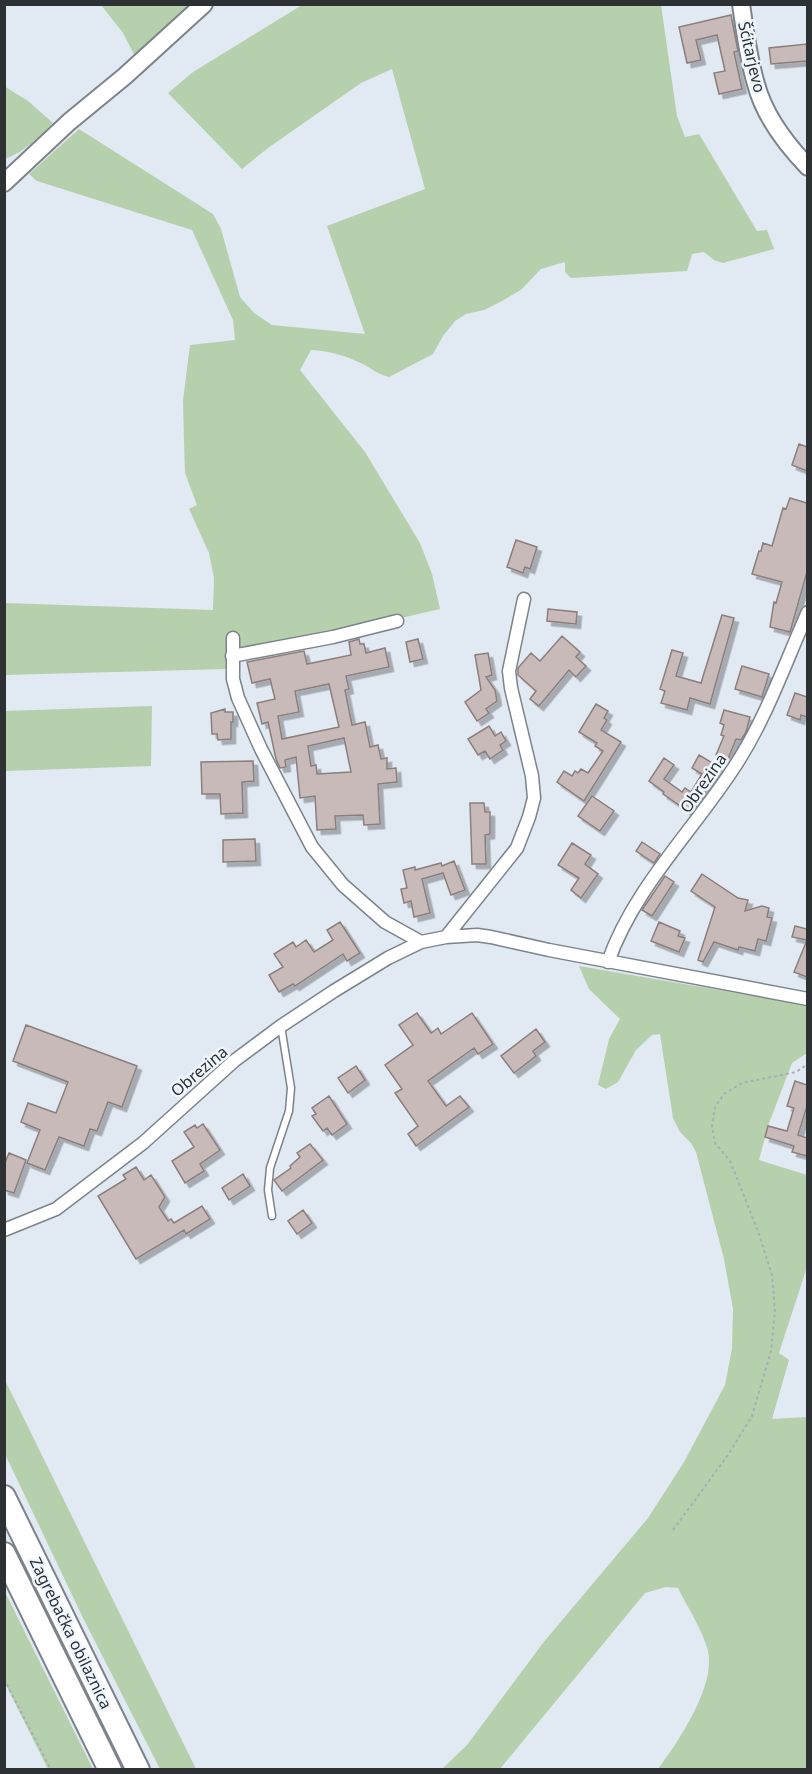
<svg xmlns="http://www.w3.org/2000/svg" width="812" height="1774" viewBox="0 0 812 1774" font-family="'Noto Sans',sans-serif">
<style>
.green{fill:#b6d0ad}
.building{fill:#c8bab9;stroke:#8b7f7d;stroke-width:1.5;fill-rule:evenodd;filter:url(#shadow)}
.lines{fill:none;stroke-linecap:round;stroke-linejoin:round}
.lane-casing{stroke:#7c838b;stroke-width:9}
.street-casing{stroke:#7c838b;stroke-width:15}
.secondary-casing{stroke:#7c838b;stroke-width:20}
.highway-casing{stroke:#7c838b;stroke-width:26}
.path{stroke:#a8aeb5;stroke-width:2;stroke-dasharray:3 3;stroke-linecap:butt}
.lane{stroke:#fff;stroke-width:6}
.street{stroke:#fff;stroke-width:12}
.secondary{stroke:#fff;stroke-width:16}
.highway{stroke:#fff;stroke-width:22}
.labels{text-anchor:middle;dominant-baseline:central;stroke-width:5;stroke-linejoin:round;paint-order:stroke}
.street-label{font-size:16px;fill:#2e3134;stroke:#eff6fd}
</style>
<defs>
<filter id="shadow"><feDropShadow dx="4.5" dy="4.5" stdDeviation="0" flood-color="#0004"/></filter>
</defs>
<rect width="100%" height="100%" fill="#e1e9f2"/>
<path class="green" d="M101,5H193L135,56L123,33Z
M302,5H661L677,116L685,137L699,134L757,231L767,230L774,249L723,263L714,260L704,252L692,254L687,271L571,278L565,272V262L541,269L522,289L502,301L484,310L466,314L455,321L443,336L433,354L389,377C379,375 372,369 363,364C346,356 331,351 311,350L300,370L365,452L420,543L432,574L440,609L301,641L227,651L226,669L5,675V603L213,610L214,578L209,553L189,509L197,505L185,473L184,442L183,401L190,345L235,340L233,320L192,230L37,181L29,174L79,129L213,214L221,229L240,297L254,313L272,325L365,334L327,226L425,189L392,69L361,83L268,148L242,169L168,93L193,72Z
M4,86L28,101L53,123C39,137 24,152 5,159Z
M152,706L151,766L5,771V711Z
M579,966L807,1005V1053L792,1063L768,1126L759,1160L807,1175V1267L779,1353L789,1360L772,1419L807,1417V1769H658C678,1742 716,1686 708,1651C704,1633 687,1606 678,1588L666,1587L645,1593L500,1769L441,1770L467,1745L543,1643L648,1518L684,1462L725,1385L732,1349L733,1309L724,1259L696,1152L691,1143L680,1132L673,1118L660,1034L652,1035L636,1050L618,1082L606,1089L598,1085L609,1039L620,1019L589,989Z
M5,1380L196,1769H160L84,1620L5,1454Z
M4,1590L93,1769H48L5,1683Z"/>
<path class="building" d="M731,15L738,51L734,52L742,89L719,94L714,73L725,71L717,35L696,40L701,60L687,63L679,27Z
M807,44V61L771,64L769,48Z
M799,444L807,447V471L792,465Z
M790,498L807,503V572L790,632L770,627L774,602L776,603L782,582L752,574L759,551H761L763,543L772,546L783,508L786,509Z
M516,540L537,547L530,569L525,567L523,573L507,567Z
M548,609L577,612L576,624L547,621Z
M722,615L734,618L710,704L690,698L687,710L661,703L665,691L660,689L672,650L683,653L676,676L701,683Z
M562,636L580,652L576,657L586,666L576,677L569,670L539,706L530,699L536,691L518,675V668L531,653L540,661Z
M359,639L360,644H364L366,653L385,648L389,667L346,676L349,689L345,690L352,725L365,722L370,747L378,745L381,759L387,758V769L396,768L397,782L378,784L380,824L364,825L363,815L335,816L336,829L317,830L315,796L300,798L296,757L285,760L286,767L280,768L276,759L268,722L262,724L257,703L275,699L270,679L252,683L247,662L304,651L307,664L351,655L349,642ZM329,684L339,727L282,739L278,716L299,712L295,691ZM344,738L351,772L317,774L316,765L311,766L308,746Z
M418,639L423,659L410,662L406,642Z
M488,653L492,675L486,677L495,690L497,701L486,709L489,713L477,721L465,702L481,690L475,655Z
M742,666L769,674L762,697L735,689Z
M795,693L807,697V717L801,715L800,720L787,715Z
M596,704L608,711L604,718L607,720L601,730L621,742L584,801L557,782L564,771L572,776L575,771L578,773L581,769L588,773L603,751L595,746L597,743L579,732Z
M225,709V712H233V722H231V739L218,740L217,734H212L211,713Z
M724,710L750,717L746,732L741,740L736,739L728,759L716,755L724,736L721,735L724,725L720,723Z
M489,726L495,736L501,732L506,741L500,745L503,750L490,759L485,751L478,755L468,739Z
M699,755L719,767L689,812L663,794L664,792L649,781L664,758L674,765L664,779L682,792L685,788L691,792L702,774L692,768Z
M253,761L254,781L242,782L243,813L221,814L220,794H202L201,762Z
M592,796L614,811L600,831L578,816Z
M470,803H484L485,812H490V834L485,835L486,864H472Z
M255,839L256,861L223,862V840Z
M642,842L660,854L654,863L636,851Z
M572,843L591,855L585,864L598,874L581,898L571,890L579,878L558,865Z
M454,861L465,890L451,895L443,873L422,879L430,913L414,917L411,901L404,903L401,889L407,888L403,870L415,867V870L441,863L442,866Z
M702,874L738,898L748,900L745,911L762,906L769,908L767,917L772,918L766,941L758,939L755,951L739,947L738,950L714,942L703,962L698,960L715,907L691,891Z
M665,876L674,882L652,916L642,910Z
M340,922L360,953L347,961L343,954L295,986L293,984L279,992L269,975L283,967L274,954L293,942L296,947L306,940L314,952L333,940L327,930Z
M659,922L680,931L678,936L685,938L679,952L651,941Z
M795,926L807,929V977L794,972L807,940L792,937Z
M417,1013L431,1033L438,1028L441,1034L472,1013L493,1044L478,1054L474,1048L428,1081L446,1106L460,1096L469,1107L416,1146L408,1134L418,1126L395,1093L402,1089L385,1065L413,1045L399,1025Z
M26,1025L137,1066L122,1107L108,1102L97,1131L90,1129L84,1146L59,1137L45,1170L27,1163L40,1130L21,1122L28,1103L56,1113L68,1082L13,1061Z
M536,1029L545,1042L533,1051L536,1056L514,1073L501,1056Z
M356,1066L365,1080L348,1093L338,1078Z
M795,1081L807,1085V1106L798,1135L807,1138V1156L792,1152L794,1146L765,1137L768,1126L787,1131L794,1108L787,1106Z
M329,1096L347,1124L332,1135L327,1128L323,1131L312,1116L316,1114L312,1108Z
M203,1124L220,1150L200,1164L204,1171L185,1183L172,1161L194,1147L184,1132L195,1125L197,1128Z
M310,1144L323,1160L282,1191L274,1180L291,1168L290,1166L300,1157L297,1153Z
M9,1153L26,1160L14,1193L4,1190V1165Z
M136,1167L144,1180L151,1175L165,1197L159,1207L168,1221L171,1219L174,1223L202,1206L210,1219L186,1234L184,1230L136,1259L98,1196L126,1179L123,1175Z
M243,1174L250,1186L229,1200L222,1188Z
M303,1210L312,1223L297,1234L288,1221Z"/>
<g class="lines">
<g class="lane-casing">
<path id="lane" d="M272,1216L268,1190L270,1168L289,1111L291,1088L281,1026"/>
</g>
<g class="street-casing">
<path id="street" d="M233,638V679L238,698L261,749L312,847L343,885L385,922L421,942
M232,656L333,637L397,621
M446,937L517,848L529,817L534,798L532,776L511,688L509,671L524,599
M608,962C634,888 693,831 735,766C766,719 785,663 808,612
M4,1230L56,1209L143,1143L234,1061L281,1026L334,991L388,958L421,942L446,937L477,935L491,937L549,950L808,999"/>
</g>
<g class="secondary-casing">
<path id="secondary" d="M741,4C745,31 748,58 756,84C764,115 786,144 808,167
M4,183L69,122L125,76L204,4"/>
</g>
<g class="highway-casing">
<path id="highway" d="M4,1497L138,1770
M4,1554L110,1770"/>
</g>
<path class="path" d="M673,1530L728,1455L752,1416L771,1351L775,1312L772,1275L758,1231L730,1161L715,1143L712,1127L715,1107L724,1094L742,1083L796,1072L808,1064
M4,1679L51,1770"/>
<use href="#lane" class="lane"/>
<use href="#street" class="street"/>
<use href="#secondary" class="secondary"/>
<use href="#highway" class="highway"/>
</g>
<g class="labels">
<g class="street-label">
<text transform="translate(752 57) rotate(77)">Šćitarjevo</text>
<text transform="translate(703 783) rotate(-55)">Obrezina</text>
<text transform="translate(199 1071) rotate(-40)">Obrezina</text>
<text transform="translate(71 1633) rotate(64)">Zagrebačka obilaznica</text>
</g>
</g>
<rect width="812" height="1774" fill="none" stroke="#2e3134" stroke-width="12"/>
</svg>
